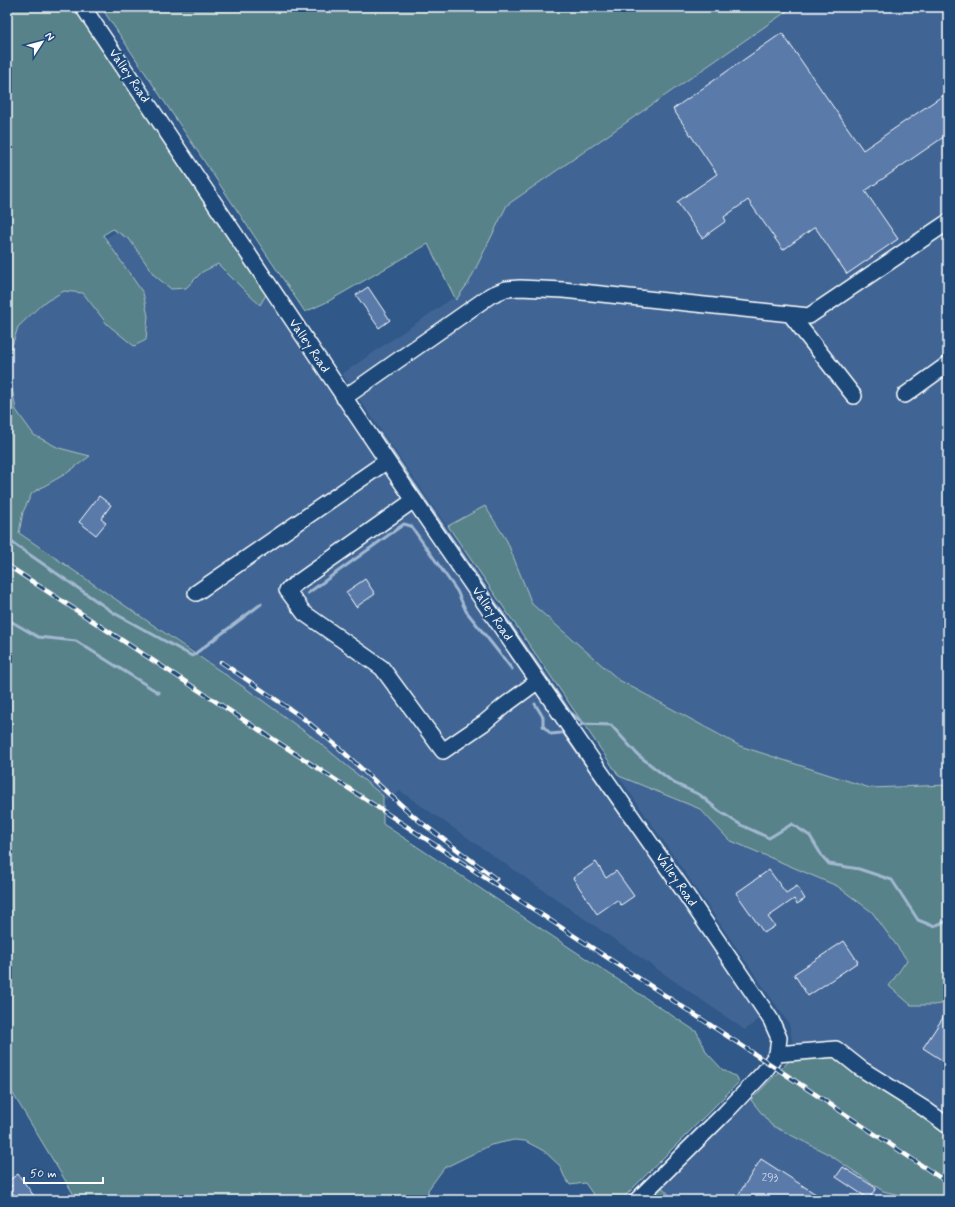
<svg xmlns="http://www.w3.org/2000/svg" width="955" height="1207" viewBox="0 0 955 1207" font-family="Mynerve,sans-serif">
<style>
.built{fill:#416594}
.green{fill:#588289;stroke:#acc0c4}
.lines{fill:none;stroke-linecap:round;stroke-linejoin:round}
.stream{stroke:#a2b8d1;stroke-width:3}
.building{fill:#5a7aaa;stroke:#fff}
.minor-casing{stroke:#fff;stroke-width:18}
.minor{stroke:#1f4a7a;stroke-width:15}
.rail-casing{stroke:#fff;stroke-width:4.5}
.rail{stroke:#1f4a7a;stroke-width:3;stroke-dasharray:9;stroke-linecap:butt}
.labels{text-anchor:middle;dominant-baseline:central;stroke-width:4;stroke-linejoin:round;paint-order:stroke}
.number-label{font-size:11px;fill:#d6deea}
.street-label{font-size:13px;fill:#fff;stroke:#1f4a7a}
</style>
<rect width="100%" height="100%" fill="#305888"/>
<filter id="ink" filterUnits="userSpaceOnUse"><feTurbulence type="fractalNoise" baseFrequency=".025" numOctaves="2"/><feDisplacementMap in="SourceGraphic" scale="8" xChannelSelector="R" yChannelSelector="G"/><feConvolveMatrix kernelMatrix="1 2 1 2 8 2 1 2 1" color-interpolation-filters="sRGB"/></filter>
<g filter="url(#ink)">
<path class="built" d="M743,7H948V1165L792,1063L793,1044L789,1024L342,374L460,293L423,237Z
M191,179L398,494L745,995L759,1019L745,1030L400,791L386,800L193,650L7,532V307Z
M763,1088L925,1200H667L658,1193Z"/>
<path class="green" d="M7,7H75L178,162L267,293L260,305L244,290L218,264L202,272L186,288L171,289L154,275L130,240L113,229L103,235L143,293L148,316L146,340L134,346L107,324L83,293L64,291L42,304L18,327L7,361L16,410L34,435L59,448L90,456L67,473L32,493L23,512L19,533L248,690L315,739L383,796V824L697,1032L707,1053L723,1070L737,1077L739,1082L621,1200H597L585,1183L570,1185L564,1176L560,1166L544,1151L525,1141L514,1140L491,1145L444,1168L428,1190L429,1200H77L7,1084Z
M101,7H793L507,205L469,282L456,300L428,244L327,302L305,312Z
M485,506L507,541L532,604L619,680L740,746L870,788L948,785V1003L933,1005H911L889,986L907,960L872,912L837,886L729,840L700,809L619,776L448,526Z
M838,1057L948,1121V1200H913V1198L883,1191L830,1155L771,1125L751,1100L790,1060Z
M662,1187L674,1200H648Z"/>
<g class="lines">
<path class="stream" d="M379,433L570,712L584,724
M7,539L114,613L192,656L261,604
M308,593L404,524L411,526L457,591L466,611L512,669
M7,619L38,637L76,641L159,693
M535,704L543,717V726L551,734L561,733L563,732L629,826
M581,725L584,724L611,725L638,755L674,783L700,795L719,811L741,825L769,838L792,824L810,836L822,856L829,864L859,869L892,880L918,920L933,926L948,921"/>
</g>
<path class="building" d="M782,33L863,150L948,92V134L865,191L898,239L847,274L815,227L783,250L748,200L724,217L726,221L702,238L677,202L717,174L673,109Z
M368,287L390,320L379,328L356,295Z
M99,496L111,505L101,519L106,523L96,535L79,522Z
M365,579L375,594L356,607L346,592Z
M596,862L606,878L616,871L634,896L621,905L617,900L597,914L573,878Z
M769,870L786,893L797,886L805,899L797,904L794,899L768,917L775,926L764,933L736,893Z
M844,941L858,962L808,996L794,974Z
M948,1010V1064L923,1048Z
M761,1159L825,1200H735Z
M843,1167L876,1188L869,1199L836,1177Z
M18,1174L37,1200H18L9,1188L12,1186L8,1181Z"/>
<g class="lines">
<g class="minor-casing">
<path id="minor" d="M83,7L387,461L595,764L683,890L753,993L771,1020L779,1038L777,1054L764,1072L725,1113L637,1200
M790,314L854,396
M905,395L948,364
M344,398L491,295L506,289L520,288L563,290L809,316L948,222
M414,500L287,590L304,613L382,668L443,751L484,723L504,706L538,681
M196,593L387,461
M777,1054L836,1049L860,1068L925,1109L948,1126"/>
</g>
<use href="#minor" class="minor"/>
<g class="rail-casing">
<path id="rail" d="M7,565L770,1064L948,1183
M221,662L303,718L338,747L380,786L418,820L496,879"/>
</g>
<use href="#rail" class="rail"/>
</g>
</g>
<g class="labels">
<g class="number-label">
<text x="770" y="1178">293</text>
</g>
<g class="street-label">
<text transform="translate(129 76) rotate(56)">Valley Road</text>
<text transform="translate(309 346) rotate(56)">Valley Road</text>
<text transform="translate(492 614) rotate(56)">Valley Road</text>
<text transform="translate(676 880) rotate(55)">Valley Road</text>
</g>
</g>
<rect width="955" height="1207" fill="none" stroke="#1f4a7a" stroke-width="24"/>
<rect x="12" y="12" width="931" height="1183" fill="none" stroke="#fff" stroke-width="1.5" filter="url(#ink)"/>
<g transform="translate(42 42) rotate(54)" stroke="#1f4a7a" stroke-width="3" paint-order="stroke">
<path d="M0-3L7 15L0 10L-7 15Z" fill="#ffffff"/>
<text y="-6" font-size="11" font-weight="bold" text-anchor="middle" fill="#ffffff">N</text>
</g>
<path d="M24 1177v6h79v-6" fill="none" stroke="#ffffff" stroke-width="2"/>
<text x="30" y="1177" font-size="12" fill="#ffffff" stroke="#1f4a7a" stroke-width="3" paint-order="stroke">50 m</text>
</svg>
